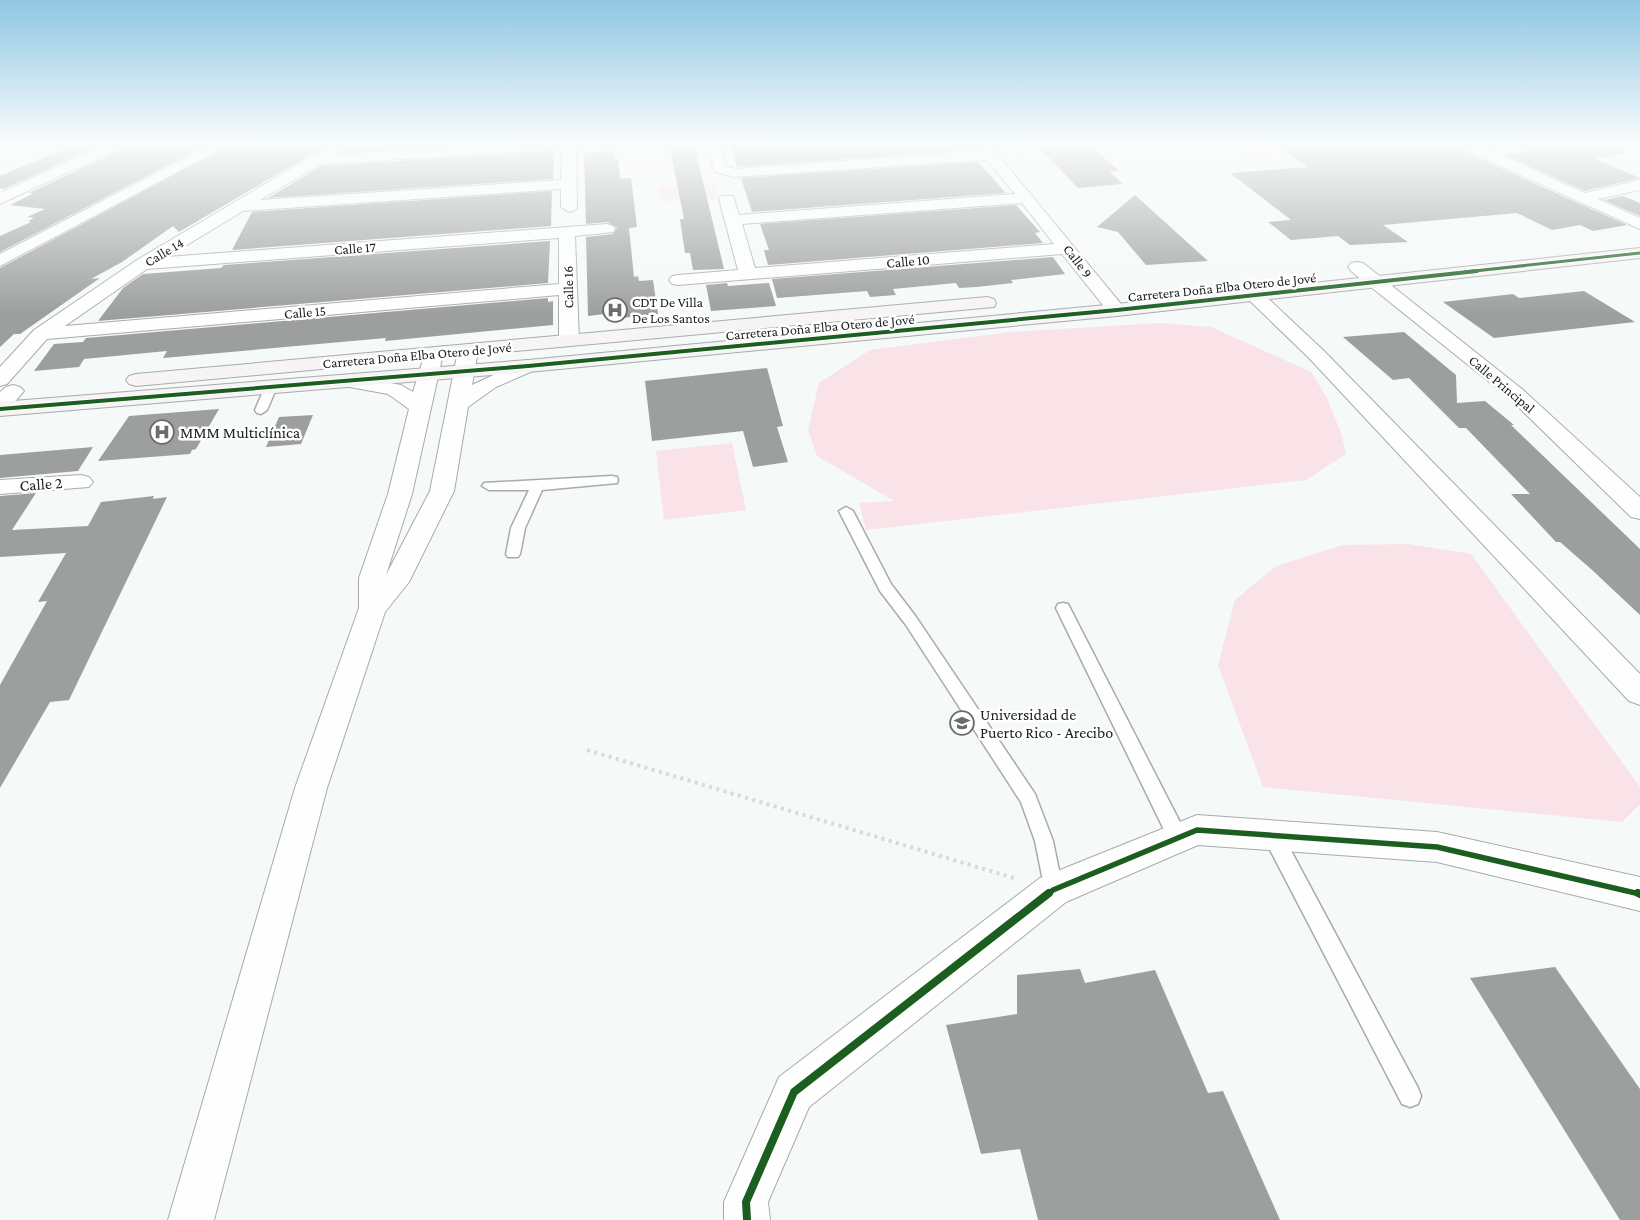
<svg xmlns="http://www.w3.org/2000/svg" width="1640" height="1220" viewBox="0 0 1640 1220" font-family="'Crimson Pro',serif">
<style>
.green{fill:#f9e3e8}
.building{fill:#9c9f9e}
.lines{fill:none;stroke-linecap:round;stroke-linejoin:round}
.lane-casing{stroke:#a9abab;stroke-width:3}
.street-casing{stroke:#a9abab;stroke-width:2}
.secondary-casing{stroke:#a9abab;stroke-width:2}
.path{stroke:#d8d9d8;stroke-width:4;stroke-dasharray:3 4.5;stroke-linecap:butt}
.lane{fill:#fefefe;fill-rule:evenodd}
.street{fill:#fefefe;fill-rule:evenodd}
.secondary{fill:#f7f4f5;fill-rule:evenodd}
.cycleway-far3-casing{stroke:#fff;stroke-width:5}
.cycleway-far2-casing{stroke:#fff;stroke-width:6}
.cycleway-far1-casing{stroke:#fff;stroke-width:9}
.cycleway-casing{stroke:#fff;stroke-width:11}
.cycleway-far3{stroke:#1b5e20;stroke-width:3}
.cycleway-far2{stroke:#1b5e20;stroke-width:4}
.cycleway-far1{stroke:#1b5e20;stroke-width:5.5}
.cycleway{stroke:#1b5e20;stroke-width:8}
.labels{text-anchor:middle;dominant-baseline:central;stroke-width:5;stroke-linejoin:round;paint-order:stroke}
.far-street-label{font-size:14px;fill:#202222;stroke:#fff}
.far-poi-label{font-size:14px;fill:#202222;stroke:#fff;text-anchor:start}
.poi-label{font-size:16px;fill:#202222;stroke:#fff;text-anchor:start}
.street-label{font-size:16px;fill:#202222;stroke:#fff}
</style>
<rect width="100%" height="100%" fill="#f5f9f8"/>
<path class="green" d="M1230,144H1265L1279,154L1247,156Z
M715,183L718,198L660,202L658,187Z
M1160,323L1211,327L1311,372L1327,398L1341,433L1346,454L1306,480L866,530L859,503L894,501L817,456L808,430L819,383L870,350L1011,332Z
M732,443L746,510L664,520L656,451Z
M1409,544L1471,554L1640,787V804L1622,822L1263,787L1218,665L1235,600L1276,566L1343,545Z"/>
<path class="building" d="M77,144H102L4,189L0,188V176Z
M126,144H208L0,252V236L31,222L28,221L34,218L27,217L45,209L10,205L34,193H29L123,149Z
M232,144H329L179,232L173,226L122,262L91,279L100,278L20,334H14L0,347V268Z
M352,144H481L341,153Z
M669,144H694L724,269L693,270L690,253H685L680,219H684Z
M730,144H963L968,150L737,167Z
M1035,144H1089L1119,171L1110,172L1123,184L1078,188Z
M1275,144H1359L1370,150L1421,144H1455L1458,149L1627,225L1593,231L1580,225L1552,230L1517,213L1383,225L1408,242L1350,245L1338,236L1291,240L1268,222L1291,220L1230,173L1308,167Z
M1541,144H1623L1624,153L1595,159L1640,178L1585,191L1507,156L1537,149Z
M614,150L615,159H618L620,179L631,178L637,227L629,228L634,277L638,276L639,281L653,280L658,314L622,318V312L588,316L586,237L613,234L617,228L607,222L586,224L584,153Z
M554,151L553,179L268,198L321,166Z
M978,162L1006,193L752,212L741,178Z
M552,191L551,226L232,250L252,212Z
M1135,195L1208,261L1146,265L1118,232L1097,227Z
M1623,196L1640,203V216L1604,200Z
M1016,205L1040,232L1035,233L1043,243L768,265L764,250H769L760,224Z
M550,241L548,283L98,321L123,288L143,274L221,268L224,265Z
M1053,257L1065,274L1011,280L1013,283L976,287L959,288L956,283L893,289L896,295L870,297L867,291L777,298L772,279Z
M727,283L728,286L769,283L776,306L711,311L706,285Z
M1584,291L1635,322L1494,338L1443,302L1513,294L1519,298Z
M548,298V302L553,301V325L385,341L386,338L163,358L167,351L84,359L79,367L34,371L54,344L83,342L86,338Z
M1404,332L1456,375L1457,403L1485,401L1514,425H1511L1640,549V615L1591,569L1560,542H1556L1511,494H1530L1466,428H1459L1409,378L1393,380L1343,337Z
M767,368L783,426L777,427L788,462L753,467L743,431L652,441L645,381Z
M219,409L196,449L192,450L190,454L98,461L129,416Z
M313,415L301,444L266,447L279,417Z
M93,447L78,471L0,478V455Z
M36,493L12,530L88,526L101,502L154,496L153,499L167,497L69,700L50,702L0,788V685L47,601L38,602L66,553L0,557V496Z
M1555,967L1640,1089V1220H1620L1470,978Z
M1080,969L1085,983L1155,970L1208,1093L1223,1091L1280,1220H1038L1020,1149L981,1154L946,1025L1017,1014V975Z"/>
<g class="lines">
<g class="lane-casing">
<path id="lane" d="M270,386L276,389L267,410L261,414L257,413L255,410L264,389Z
M612,476L617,477L618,480L617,483L542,490L525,528L520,554L518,557H508L506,554L511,528L529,490H489L482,486L484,483Z
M846,507L853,511L891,584L916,617L1035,794L1053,841L1063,890L1060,896L1053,899L1046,896L1035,841L1021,802L906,625L880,591L839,511Z
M1063,603L1068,604L1070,608L1185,832L1187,838L1185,844L1178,846L1171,844L1056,608L1058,604Z
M1273,828L1280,830L1418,1088L1421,1096L1418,1104L1410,1107L1402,1104L1266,842L1264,836L1266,830Z"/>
</g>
<g class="street-casing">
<path id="street" d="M106,144H124L122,147L0,204V193Z
M212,144H230L0,266V254Z
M333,144H350L335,155L510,144H585L583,147L576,148L577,207L575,210L569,212L561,207V189L243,211L167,257L607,224L613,226L615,229L613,232L575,236L579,341L576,345H562L559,341V295L47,339L7,384L0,386V367L34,330L137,260ZM562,149L561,180L260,200L320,164ZM559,238V284L65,326L147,269Z
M705,144H719L726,166L735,169L981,151L975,144H989L1126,310L1124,314H1110L1062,254L678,285L672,284L669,280L672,276L678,275L738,270L719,199L721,196H733L739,215L1015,194L987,160L734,177L715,172ZM1022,203L1054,244L755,268L742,224Z
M1457,144H1475L1488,150L1513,144H1539L1537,147L1501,155L1585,193L1640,180V190L1598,199L1640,218V229L1459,147Z
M1357,262L1363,263L1522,389L1640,497V519L1631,517L1508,397L1351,271L1348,267L1351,263Z
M1253,289L1259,290L1324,351L1640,674V705L1629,701L1310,359L1247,298L1244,294L1247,290Z
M468,345L475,347L478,351L472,385L521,362L528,360L535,362L538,366L535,370L496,387L468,407L454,491L409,582L385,612L327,788L214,1220H168L295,788L359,608V578L388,494L409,409L388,394L344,386L341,382L344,378L351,376L401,385L413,392L426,350L433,348L440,350L443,354L412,494L386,575L430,491L458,351L461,347Z
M13,385L20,387L24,391L8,410L0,411V392L6,387Z
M81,475L89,477L93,482L89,487L0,494V480Z
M1197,815L1437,832L1640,877V911L1437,862L1198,845L1066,902L809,1107L768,1202L770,1220H724V1202L779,1077L1040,878Z"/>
</g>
<g class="secondary-casing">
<path id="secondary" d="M1640,248V258L1117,316L528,372L0,416V402L528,360L1117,304Z
M987,297L994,299L996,303L994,307L136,386L129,384L126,380L129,376L136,374Z"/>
</g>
<path class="path" d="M587,750L1017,879"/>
<use href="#lane" class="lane"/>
<use href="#street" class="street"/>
<use href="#secondary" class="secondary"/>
<g class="cycleway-far3-casing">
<path id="cycleway-far3" d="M1465,272L1640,253"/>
</g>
<g class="cycleway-far2-casing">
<path id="cycleway-far2" d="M0,409L528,366L1117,310L1477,271"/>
</g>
<g class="cycleway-far1-casing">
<path id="cycleway-far1" d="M1047,895L1053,890L1197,830L1437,847L1640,894"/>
</g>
<g class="cycleway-casing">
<path id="cycleway" d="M1638,893L1640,894
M747,1220L746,1202L794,1092L1049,893"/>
</g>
<use href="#cycleway-far3" class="cycleway-far3"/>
<use href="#cycleway-far2" class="cycleway-far2"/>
<use href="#cycleway-far1" class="cycleway-far1"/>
<use href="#cycleway" class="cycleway"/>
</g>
<linearGradient id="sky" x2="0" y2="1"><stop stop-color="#8fc7e3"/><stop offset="0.46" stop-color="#fafcfc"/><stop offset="1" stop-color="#fafcfc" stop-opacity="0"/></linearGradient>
<rect width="1640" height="315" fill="url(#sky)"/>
<defs>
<g id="hospital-ring" transform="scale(1.25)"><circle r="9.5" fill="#fff" stroke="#6b6d6d" stroke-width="1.5"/><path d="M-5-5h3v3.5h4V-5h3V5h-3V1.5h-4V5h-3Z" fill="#6b6d6d"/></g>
<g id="university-ring" transform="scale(1.25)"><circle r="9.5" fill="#fff" stroke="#6b6d6d" stroke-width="1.5"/><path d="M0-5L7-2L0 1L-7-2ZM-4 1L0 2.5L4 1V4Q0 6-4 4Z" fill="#6b6d6d"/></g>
</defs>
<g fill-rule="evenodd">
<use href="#hospital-ring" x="615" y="310"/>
<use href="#hospital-ring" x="162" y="432"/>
<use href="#university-ring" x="962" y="723"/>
</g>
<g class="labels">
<g class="far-street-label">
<text transform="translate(355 248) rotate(-4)">Calle 17</text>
<text transform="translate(164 252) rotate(-31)">Calle 14</text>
<text transform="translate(908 261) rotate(-5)">Calle 10</text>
<text transform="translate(1078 261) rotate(52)">Calle 9</text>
<text transform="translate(568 287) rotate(-91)">Calle 16</text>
<text transform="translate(1222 287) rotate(-6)">Carretera Doña Elba Otero de Jové</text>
<text transform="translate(305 312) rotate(-5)">Calle 15</text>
<text transform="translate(820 327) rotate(-5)">Carretera Doña Elba Otero de Jové</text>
<text transform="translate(417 355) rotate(-5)">Carretera Doña Elba Otero de Jové</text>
<text transform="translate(1502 384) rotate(40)">Calle Principal</text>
</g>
<g class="far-poi-label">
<text x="632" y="302">CDT De Villa<tspan x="632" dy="16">De Los Santos</tspan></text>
</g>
<g class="poi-label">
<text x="180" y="432">MMM Multiclínica</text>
<text x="980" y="714">Universidad de<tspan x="980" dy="18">Puerto Rico - Arecibo</tspan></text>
</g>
<g class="street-label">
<text transform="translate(41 484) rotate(-4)">Calle 2</text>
</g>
</g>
</svg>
